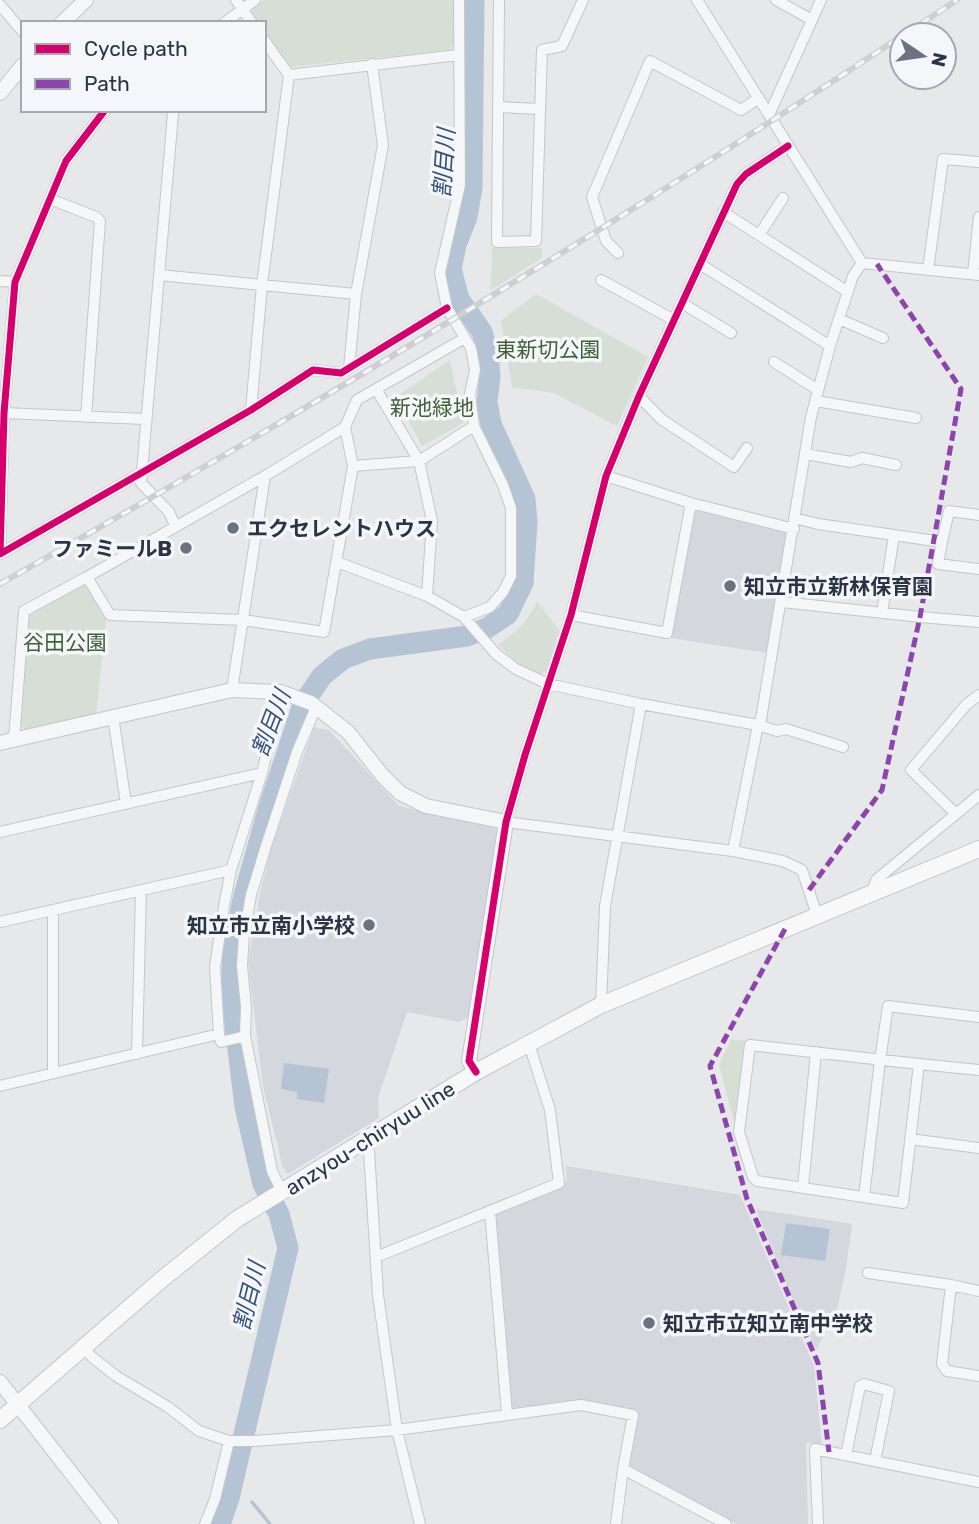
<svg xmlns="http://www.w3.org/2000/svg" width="979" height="1524" viewBox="0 0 979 1524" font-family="Rubik,'Noto Sans JP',sans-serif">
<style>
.built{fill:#d4d7dd}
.green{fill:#d6ded6}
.water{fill:#b4c4d5}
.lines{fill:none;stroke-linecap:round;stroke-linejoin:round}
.stream{stroke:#b4c4d5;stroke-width:3.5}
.river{stroke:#b4c4d5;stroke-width:21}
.minor-casing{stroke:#c4c6c8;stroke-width:12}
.tertiary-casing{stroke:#c4c6c8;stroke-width:16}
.secondary-casing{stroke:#c4c6c8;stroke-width:18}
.minor{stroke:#f5f6f7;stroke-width:10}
.tertiary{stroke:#f5f6f7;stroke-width:14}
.secondary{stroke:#f8f8f8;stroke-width:16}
.rail-casing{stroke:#cecfd2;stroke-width:6}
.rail{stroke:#f4f6f9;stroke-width:3.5;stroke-dasharray:10;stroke-linecap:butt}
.quiet{stroke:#8e44ad;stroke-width:5;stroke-dasharray:10 5;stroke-linecap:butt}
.cycleway-casing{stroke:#f4f6f9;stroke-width:11}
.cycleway{stroke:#d6006c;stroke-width:7}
.poi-dot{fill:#6c737f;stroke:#f4f6f9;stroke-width:2.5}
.labels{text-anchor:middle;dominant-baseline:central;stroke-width:7;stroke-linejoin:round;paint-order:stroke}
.park-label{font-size:21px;fill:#3f6138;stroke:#f4f6f9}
.poi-label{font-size:21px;font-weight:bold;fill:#2b3445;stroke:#f4f6f9;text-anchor:start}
.street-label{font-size:21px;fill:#2b3445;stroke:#f4f6f9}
.water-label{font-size:23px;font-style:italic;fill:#34527a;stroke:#f4f6f9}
</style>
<rect width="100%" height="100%" fill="#e6e8ea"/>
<path class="built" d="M700,509L785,530L788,534L768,653L671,638L695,510Z
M314,727L329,730L399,806L498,829L468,1017L459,1022L407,1012L378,1098L379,1118L288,1174L283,1168L263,1086L248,961L261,889L271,849Z
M566,1166L740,1195L814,1366L822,1446L806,1442L808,1524H736L632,1468L628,1464L638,1410L578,1401L511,1410L494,1213L567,1181Z
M756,1209L852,1224L846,1268L836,1314L816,1350L789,1291Z"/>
<path class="green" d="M264,0H455V44L449,50L290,67L264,32V23H258L252,14L253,9Z
M492,248H542V258L491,290Z
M536,294L648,357L617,426L554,393L512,387L501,321Z
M450,360L463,423L422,446L398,401L402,393Z
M82,585L87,586L106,620L96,715L26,731L20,725L29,616Z
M537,602L559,630L547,670L541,674L517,664L498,644C517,633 527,622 537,602Z
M731,1039L747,1041L736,1129L719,1065Z"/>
<path class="water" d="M284,1063L329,1069L324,1103L297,1099V1092L281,1089Z
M786,1223L830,1229L825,1261L781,1255Z"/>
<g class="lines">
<path class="stream" d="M229,1498H238
M252,1502L270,1524"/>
<path class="river" d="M220,1524L229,1498L288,1248L279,1214L263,1184L245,1107L231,992L233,954L243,899L268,810L303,704L322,676L343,659L370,649L467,636L487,628L508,614L523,583L527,522L525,499L491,424L487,402L490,377L488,353L482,332L459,299L451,269L456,245L467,217L472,188L474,0"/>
<g class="minor-casing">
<path id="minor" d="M236,0L252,23
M459,0L460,185L440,273L447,308L471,348L475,370L470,394L474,426L503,485L511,508V576L503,592L490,607L464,617
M499,0L497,242L536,241L542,50L562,46L583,0
M697,0L862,263
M776,0L812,20
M0,5L23,32
M224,23L255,0
M289,75L458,55
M499,107L539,109
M105,110L66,161L15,282L4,413L0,554L251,410L313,370L341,373L447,308
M171,110L173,114L141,483L169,512L175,525
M769,115L821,0
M788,146L746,174L737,184L639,396L606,476L571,615L525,755L506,822L733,851L783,861L802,870L817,915
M50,199L96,217L100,221L86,417
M723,212L848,292
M759,235L783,198
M618,253L606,241L592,197L650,61L741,110L759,98
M862,263L979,275
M700,264L830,346
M928,270L943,159L979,162
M973,274L979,217
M159,275L356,294L383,145L372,64
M601,280L674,320
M0,281L15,282
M682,303L731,333
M839,319L883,338
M774,362L818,390
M349,368L356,294
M376,389L419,461L432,521L427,596
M639,396L661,419L734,467L747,448
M816,401L916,418
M251,410L262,285L289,75L264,40
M4,413L145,419
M345,427L353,466L324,632L243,620L110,615L87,577L265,476Z
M345,427L357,400L465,338
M805,454L851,462L862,458L896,465
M353,466L419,461L474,426
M606,476L691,503L794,529
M794,518L818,524L942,542L949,511L979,515
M942,542L938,564L979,569
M337,562L427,596L464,617L496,654L516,669L548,684L641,704L758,725L777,731L786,729L843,747
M782,602L920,617L979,622
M882,613L894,535
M571,615L667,633L691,503
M232,690L265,476
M113,716L126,804
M14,740L24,611L87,577
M956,814L911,770L966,705L979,695
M0,832L262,773
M733,851L758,725L761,719L811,417L830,346L853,276L862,263
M872,893L876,880L979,795
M0,922L231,870
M601,1005L605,906L641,704
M219,1034L215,967L224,906L231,870L262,773L281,692
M750,1045L919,1064L903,1203L757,1181L753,1177L739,1132Z
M137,1054L141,890
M919,1064L979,1070
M53,1072V912
M0,1086L219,1034L221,1042L245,1036
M910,1139L979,1148
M365,1140L369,1151L378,1295L397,1430L420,1524
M803,1187L816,1052
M282,1192L272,1171L245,1036L246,1007L242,966L244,934L251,895L266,846L297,752L316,707
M864,1197L880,1060L888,1006L979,1017
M490,1211L507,1414
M376,1257L559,1183L550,1110L529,1044
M868,1273L951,1285
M979,1291L951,1285L942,1364L947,1371L979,1376
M83,1347L92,1357L116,1376L168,1407L199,1431L229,1441H255L397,1430L581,1405L633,1415L623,1469L726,1524
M846,1455L860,1386L864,1384L889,1391L875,1461
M205,1524L215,1499L229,1441
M616,1524L623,1469
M818,1524L815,1449L979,1482"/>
</g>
<g class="tertiary-casing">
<path id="tertiary" d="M62,23L86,0
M0,93L23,65
M0,743L232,690L281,692L311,703L348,732L382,775L400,793L426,806L506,822L469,1061L476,1072
M0,1382L111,1524"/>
</g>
<g class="secondary-casing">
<path id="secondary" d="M0,1420L161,1280L237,1219L476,1072L601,1005L979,849"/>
</g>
<use href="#minor" class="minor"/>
<use href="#tertiary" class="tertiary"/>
<use href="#secondary" class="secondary"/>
<g class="rail-casing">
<path id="rail" d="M904,35L957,0
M0,584C306,411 608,230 902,36"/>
</g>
<use href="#rail" class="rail"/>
<path class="quiet" d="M809,890L882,790L920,617L961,389L877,264
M785,929L710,1066L747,1199L818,1363L829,1452"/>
<g class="cycleway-casing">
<path id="cycleway" d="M105,110L66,161L15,282L4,413L0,554L251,410L313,370L341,373L447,308
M476,1072L469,1061L506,822L525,755L571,615L606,476L639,396L737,184L746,174L788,146"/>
</g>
<use href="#cycleway" class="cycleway"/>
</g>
<g class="poi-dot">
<circle cx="233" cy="528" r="7"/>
<circle cx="186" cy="548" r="7"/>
<circle cx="730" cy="586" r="7"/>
<circle cx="369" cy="925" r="7"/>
<circle cx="649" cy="1323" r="7"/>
</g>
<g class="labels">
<g class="park-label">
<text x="548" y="349">東新切公園</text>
<text x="432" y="407">新池緑地</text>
<text x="65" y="642">谷田公園</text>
</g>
<g class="poi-label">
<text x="247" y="528">エクセレントハウス</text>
<text x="172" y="548" text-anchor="end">ファミールB</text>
<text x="744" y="586">知立市立新林保育園</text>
<text x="355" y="925" text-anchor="end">知立市立南小学校</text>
<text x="663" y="1323">知立市立知立南中学校</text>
</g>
<g class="street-label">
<text transform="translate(370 1138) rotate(-32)">anzyou-chiryuu line</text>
</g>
<g class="water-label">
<text transform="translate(444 163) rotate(-86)">割目川</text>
<text transform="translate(271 723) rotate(-69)">割目川</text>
<text transform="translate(249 1296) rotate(-76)">割目川</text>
</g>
</g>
<rect x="21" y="21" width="245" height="91" fill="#f4f6f9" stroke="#a4a8b1" stroke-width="2"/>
<rect x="35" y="44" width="35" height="10" fill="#d6006c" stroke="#a4a8b1" stroke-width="2"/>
<text x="84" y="56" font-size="21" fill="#2b3445">Cycle path</text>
<rect x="35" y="79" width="35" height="10" fill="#8e44ad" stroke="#a4a8b1" stroke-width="2"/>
<text x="84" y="91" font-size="21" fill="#2b3445">Path</text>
<g transform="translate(923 56) rotate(103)"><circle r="33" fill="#f4f6f9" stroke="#a4a8b1" stroke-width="2"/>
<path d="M0-5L12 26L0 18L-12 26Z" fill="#6c737f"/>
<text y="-10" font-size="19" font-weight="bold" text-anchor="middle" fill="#2b3445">N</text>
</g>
</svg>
